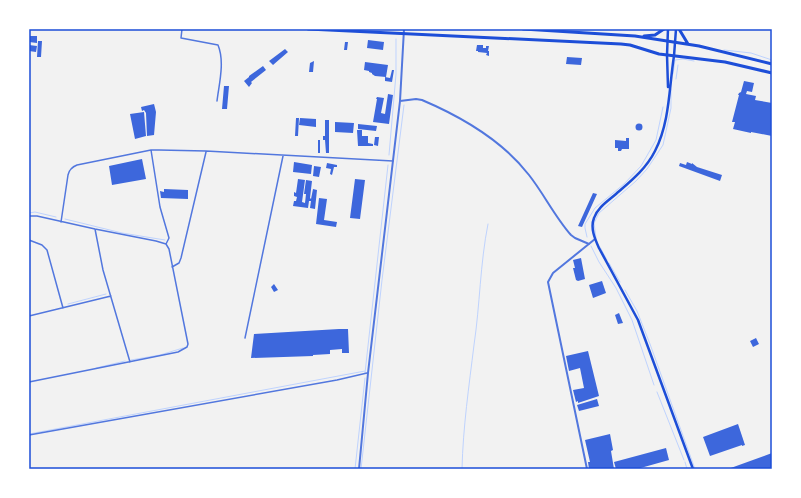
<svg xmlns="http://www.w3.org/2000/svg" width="801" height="498" viewBox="0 0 801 498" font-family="'Roboto Condensed',sans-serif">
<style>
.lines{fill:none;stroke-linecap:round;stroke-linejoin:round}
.stream{stroke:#bfd3fe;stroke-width:1}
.building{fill:#3d67dc}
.minor{stroke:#5277de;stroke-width:1.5}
.tertiary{stroke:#5277de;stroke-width:2}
.secondary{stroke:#1d4ed8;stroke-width:2.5}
.primary{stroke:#1d4ed8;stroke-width:2.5}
.trunk{stroke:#1d4ed8;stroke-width:3}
.neatline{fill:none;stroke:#1d4ed8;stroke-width:1.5}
</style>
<rect width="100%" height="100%" fill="#f2f2f2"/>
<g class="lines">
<path class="stream" d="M724,50L751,53L772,60
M673,74L675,60L683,59L694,61
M676,79L678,65
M389,155L396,74V39
M29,213L35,212L56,217
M65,219L122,233L165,240
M587,237L585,228V224L595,208L624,184L641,166L656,140L663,107
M596,238L594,223L599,213L636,181L647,169L663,145L671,108V89
M591,246L599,262L616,288L632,320L654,385
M600,247L607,260
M609,263L620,282
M625,290L637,311L650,344L695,469
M68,304L106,294
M131,360L160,355L183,348
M96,368L125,361
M365,373L388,165
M657,392L684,460
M29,434L365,371
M685,462L687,469
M355,469L365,378
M361,469L382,280L404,105
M462,469C463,427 469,386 474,345C480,305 480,264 488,224"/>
</g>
<path class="building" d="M29,36H37V43L29,42Z
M368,40L384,42L383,50L367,48Z
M38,41H42L41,57H37Z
M345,42H348L347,50H344Z
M29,45L37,46L36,52L29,51Z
M477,45H483V48H486V46H489L488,51H489V56L486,55L487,53L478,52V51H476Z
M285,49L288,52L273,65L269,61Z
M567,57L582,58L581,65L566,64Z
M314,61L313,72H309L310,63Z
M365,62L388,65L386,77L375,76L372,74V73L369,72V71L364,70Z
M263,66L266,70L251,82L252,83L249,87L244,81L249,77V76Z
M392,70H394L392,82L385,81V77L390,78Z
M744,81L754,83L752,92L747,91L746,94L756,96L755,100L772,103V136L751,132V133L733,129L735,122H732L739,95H738L739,93L741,92Z
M224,86H229L227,109H222Z
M388,94L393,95L389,124L373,122L377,99H376L377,97L384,98L381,113L385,114Z
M154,104L156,112L154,135L147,136L146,113L144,110L142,111L141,107Z
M144,112L146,136L135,139L130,114Z
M296,118H299L298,136H295Z
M300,118L316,119V127L299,125Z
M325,120H329V153H326L325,140H323V136H325Z
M335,122L354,123L353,133L335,132Z
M635.5 127a3.5 3.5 0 1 1 7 0a3.5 3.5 0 1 1-7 0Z
M358,124L377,126L376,131L358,129Z
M357,130H362V136H368V143L373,144V146H358Z
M375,137H379L378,146L374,145Z
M626,138H629V149H622L621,151H618V148H615V140L626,141Z
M318,140H320V153H318Z
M142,159L146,179L112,185L109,166Z
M294,162L312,165L311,174L293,172Z
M687,162L692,164V163L697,167L722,175L720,181L679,166L680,163L686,165Z
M327,163L337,165V167H334L332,175L330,174L331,169L326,168Z
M314,166L321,167L319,177L313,176Z
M298,179L305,180L302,202L305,203L306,194H304L306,180L312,181L310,198L311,199L313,189L317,190L315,209L310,208L311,201H309L308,208L293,206L294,201H296L297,197L294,196V192L296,193Z
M355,179L365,180L360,219L350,218Z
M164,189L188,190V199L161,198L160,191L164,192Z
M593,193L597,194L582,227L578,226Z
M319,198L327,199L324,220L337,222L336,227L316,224Z
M581,258L585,279L578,281L576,280L573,268H575L573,260Z
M602,281L606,293L593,298L589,285Z
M274,284L278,290L274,292L271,287Z
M619,313L623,323L618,324L615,315Z
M339,329H348L349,353H342V349L330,350V354L313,355V356L251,358L254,334Z
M756,338L759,344L753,347L750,341Z
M588,351L599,396L578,403V401L576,402L573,390L584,388L580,368L569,371L566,356Z
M597,399L599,406L579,411L577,405Z
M738,424L745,445L742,446V445L710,456L703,437Z
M610,434L613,450L611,451L614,469H589L588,462H590L585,440Z
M666,448L669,460L637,469H616L614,462Z
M772,453V469H728Z"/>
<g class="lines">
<path class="minor" d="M182,29L181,38L218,45C225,62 219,84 217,101
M151,150L160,207L169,238L166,244
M29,216H37L95,229L156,241L166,244
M61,222L68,175C69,170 72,167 77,165L151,150H159L206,151L393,161
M95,229L103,270L130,362
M29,240L42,245L47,250L63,308
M172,267L179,263L181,258L206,152
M29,316L111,296
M245,338L283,156
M29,382L178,352L187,347L188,344L169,249L166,244
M29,435L337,380L367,373"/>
<path class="tertiary" d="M628,29H638
M400,101L416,99L422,100C462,117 502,140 529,175C544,194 555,217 571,235L575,238L589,244
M359,469L368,373L400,101L404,29
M587,469L548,282L553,273L595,239"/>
<path class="secondary" d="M667,55L668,87
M674,56C669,87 670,122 655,151C646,169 631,181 616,194C608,201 597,208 594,218C590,228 595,239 599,248L638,320L693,469"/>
<path class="primary" d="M667,55L668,29
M674,56L676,29"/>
<path class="trunk" d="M308,29L621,44L630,45L659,54L725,62L772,73
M523,29L635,36L699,46L772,64
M679,29L688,44
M644,36L655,35L664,29"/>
</g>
<rect width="801" height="498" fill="none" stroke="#ffffff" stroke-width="60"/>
<rect x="30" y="30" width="741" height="438" class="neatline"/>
</svg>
